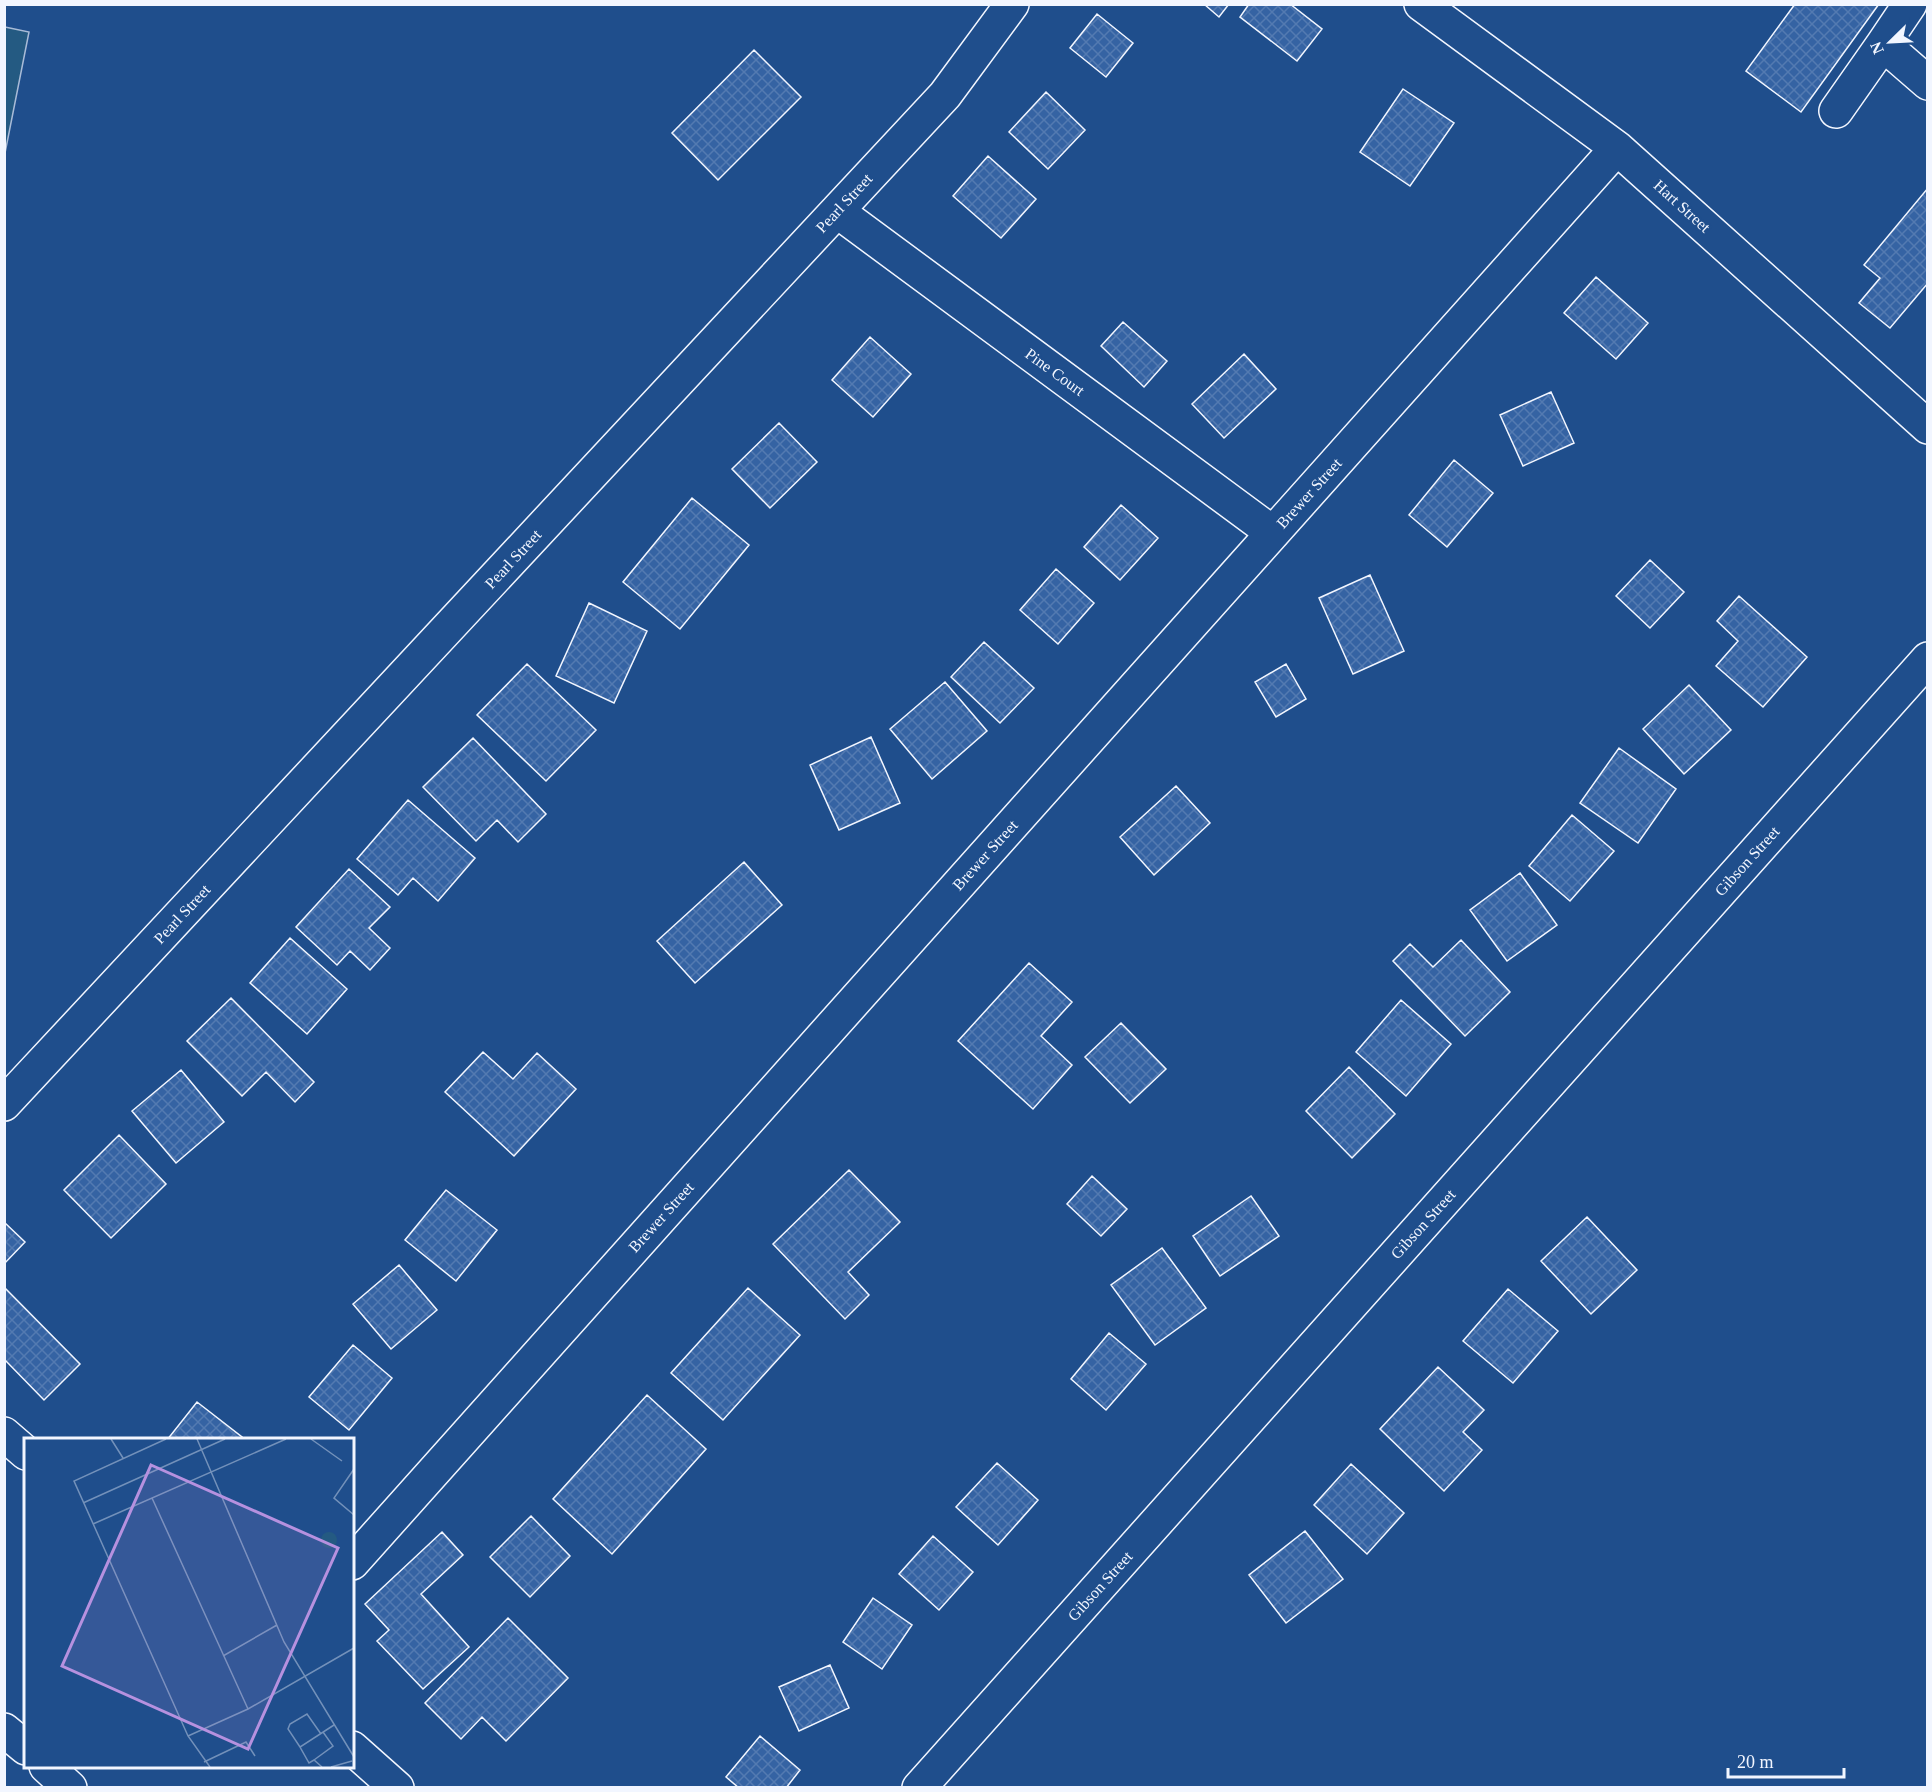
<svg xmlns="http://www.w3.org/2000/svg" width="1932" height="1792" viewBox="0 0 1932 1792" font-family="'Times New Roman',serif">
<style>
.pitch{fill:#245a82;stroke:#a8bbd7;stroke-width:1.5}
.building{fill:url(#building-cross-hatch);stroke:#f2f6ff;stroke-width:1.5}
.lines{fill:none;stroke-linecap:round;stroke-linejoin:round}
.minor-casing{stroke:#f2f6ff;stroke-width:36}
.minor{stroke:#1f4e8c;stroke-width:33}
.labels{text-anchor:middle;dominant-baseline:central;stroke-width:4.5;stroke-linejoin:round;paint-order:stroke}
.street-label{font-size:16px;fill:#f2f6ff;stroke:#1f4e8c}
.inset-road{fill:none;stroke:#7391ba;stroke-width:1.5}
.view{fill:#b691df;fill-opacity:0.15;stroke:#b691df;stroke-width:3}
.inset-edge{fill:none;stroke:#f2f6ff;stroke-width:3}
</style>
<defs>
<pattern id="building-cross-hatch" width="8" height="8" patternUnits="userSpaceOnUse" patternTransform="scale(1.5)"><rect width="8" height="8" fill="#3563a3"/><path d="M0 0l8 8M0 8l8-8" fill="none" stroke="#537ab1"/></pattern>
</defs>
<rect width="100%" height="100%" fill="#1f4e8c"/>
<path class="pitch" d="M5,27L29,32L5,153L4,27Z"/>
<path class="building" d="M1204,4H1229L1219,17Z
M1249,4H1290L1322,29L1297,61L1240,17Z
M1795,4H1879L1801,112L1746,71Z
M1097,14L1133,43L1106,77L1070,48Z
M754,50L801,97L718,180L672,133Z
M1403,89L1454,123L1410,186L1360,152Z
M1046,92L1085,130L1048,169L1009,132Z
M988,156L1036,199L1001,238L953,196Z
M1928,188V283L1890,328L1859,303L1880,278L1864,265Z
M1596,277L1648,323L1616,359L1564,313Z
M1123,322L1167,361L1144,387L1101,346Z
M870,337L911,374L873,417L832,380Z
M1244,354L1276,389L1224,438L1192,404Z
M1551,392L1574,443L1523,466L1500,415Z
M779,423L817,462L770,508L732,469Z
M1454,460L1493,493L1447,547L1409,515Z
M692,498L749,545L680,629L623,582Z
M1121,505L1158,538L1120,580L1084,547Z
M1650,560L1684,592L1650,628L1616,596Z
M1056,569L1094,603L1058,644L1020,610Z
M1370,575L1404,651L1353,674L1319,598Z
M1739,596L1807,657L1763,707L1716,666L1738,641L1717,621Z
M589,603L647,631L614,703L556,676Z
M984,642L1034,688L1000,723L951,677Z
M527,664L596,730L546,781L477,715Z
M1286,664L1306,699L1276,717L1255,682Z
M945,682L987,731L932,779L890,729Z
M1689,685L1731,730L1684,774L1643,729Z
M871,737L900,803L839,830L810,765Z
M473,738L546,814L518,842L497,820L476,841L423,787Z
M1619,748L1676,789L1638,843L1580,803Z
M1176,786L1210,823L1154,875L1120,837Z
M408,800L475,858L438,901L413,878L398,895L357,859Z
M1572,815L1614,851L1570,901L1529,866Z
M744,862L782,905L695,983L657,941Z
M349,869L390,907L369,928L390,948L370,970L350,951L337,965L296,927Z
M1520,873L1557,925L1507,961L1470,910Z
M290,938L347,989L307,1034L250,983Z
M1461,940L1510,992L1465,1036L1393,961L1410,944L1433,967Z
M1029,963L1072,1002L1041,1036L1072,1065L1033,1109L958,1041Z
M231,998L314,1082L295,1102L266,1072L242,1096L187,1041Z
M1401,1000L1451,1044L1406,1096L1356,1052Z
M1121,1023L1166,1069L1130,1103L1085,1057Z
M483,1052L513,1079L537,1053L576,1089L514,1156L445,1092Z
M1349,1067L1395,1114L1352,1158L1306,1111Z
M181,1070L224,1122L176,1163L132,1111Z
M119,1135L166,1184L111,1238L64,1190Z
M849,1170L900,1222L848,1272L869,1295L845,1319L773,1244Z
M1092,1176L1127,1209L1101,1236L1067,1204Z
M446,1190L497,1230L456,1281L405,1240Z
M1251,1196L1279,1236L1220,1276L1193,1236Z
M1587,1217L1637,1270L1591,1314L1541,1261Z
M4,1222L25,1242L4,1264Z
M1162,1248L1206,1308L1155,1345L1111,1285Z
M399,1265L437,1310L391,1349L353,1304Z
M4,1287L80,1364L44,1400L4,1359Z
M748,1288L800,1335L723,1420L671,1373Z
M1508,1289L1558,1331L1513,1383L1463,1341Z
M1109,1333L1146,1364L1106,1410L1071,1379Z
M353,1345L392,1378L349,1430L309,1397Z
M1438,1367L1484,1410L1463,1432L1482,1450L1444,1491L1380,1429Z
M647,1395L706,1449L612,1554L553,1499Z
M197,1402L242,1437L240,1440H167Z
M997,1463L1038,1500L998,1545L956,1507Z
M1351,1464L1404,1513L1367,1554L1314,1505Z
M531,1516L570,1556L530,1597L490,1557Z
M1305,1531L1343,1579L1286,1623L1249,1575Z
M442,1532L463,1555L421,1594L469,1647L423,1689L377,1641L389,1630L365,1604Z
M933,1536L973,1572L939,1610L899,1574Z
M873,1598L912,1625L882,1669L843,1642Z
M508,1618L568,1678L506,1741L482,1717L461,1739L425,1703Z
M830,1665L849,1708L799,1731L779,1687Z
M760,1736L800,1770L786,1788H739L726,1777Z"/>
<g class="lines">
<g class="minor-casing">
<path id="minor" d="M1421,4L1617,148L1928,427
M1910,4L1883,44L1928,83
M1836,111L1883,44
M837,211L1273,533
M4,1104L945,95L1012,4
M4,1434L26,1453
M352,1563L1617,148
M4,1730L26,1748
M352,1748L397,1788
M46,1766L70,1788
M919,1788L1928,659"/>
</g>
<use href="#minor" class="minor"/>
</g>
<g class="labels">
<g class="street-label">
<text transform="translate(844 203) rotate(-47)">Pearl Street</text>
<text transform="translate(1682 206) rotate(42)">Hart Street</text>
<text transform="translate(1055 372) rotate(36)">Pine Court</text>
<text transform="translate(1309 493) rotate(-48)">Brewer Street</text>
<text transform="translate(513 559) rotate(-47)">Pearl Street</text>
<text transform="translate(985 855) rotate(-48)">Brewer Street</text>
<text transform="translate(1747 861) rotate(-48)">Gibson Street</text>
<text transform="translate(182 914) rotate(-47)">Pearl Street</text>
<text transform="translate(661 1217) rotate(-48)">Brewer Street</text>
<text transform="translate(1423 1224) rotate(-48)">Gibson Street</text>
<text transform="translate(1100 1586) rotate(-48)">Gibson Street</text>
</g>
</g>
<g transform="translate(24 1438)">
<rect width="330" height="330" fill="#1f4e8c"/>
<path d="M297 102a8 8 0 1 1 16 0a8 8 0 1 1-16 0Z" fill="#245a82"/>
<path class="inset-road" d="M87,1L99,20M142,1L50,43L164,298L186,329M173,1L260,204L330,319M287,1L318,23M330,31L310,60L330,77M128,60L224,271M59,65L201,1M69,86L262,1M199,218L253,187M164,298L224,271L330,210M276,309L264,291L266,286L283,276L297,296M290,322L309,308L299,294M180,324L222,304L231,318M298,329L290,322L285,325L276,309L310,287M307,329L328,323"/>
<path class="view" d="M127,27L314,110L224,311L38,228Z"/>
<rect width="330" height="330" class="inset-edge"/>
</g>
<rect width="1932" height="1792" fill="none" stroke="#f2f6ff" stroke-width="12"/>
<g transform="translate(1890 42) rotate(246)" stroke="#1f4e8c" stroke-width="4.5" paint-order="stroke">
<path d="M0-4.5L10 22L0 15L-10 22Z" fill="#f2f6ff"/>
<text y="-9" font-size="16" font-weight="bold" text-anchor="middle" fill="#f2f6ff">N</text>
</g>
<path d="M1728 1768v9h116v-9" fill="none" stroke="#f2f6ff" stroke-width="3"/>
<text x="1737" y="1768" font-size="18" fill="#f2f6ff" stroke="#1f4e8c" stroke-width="4.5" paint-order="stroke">20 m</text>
</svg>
